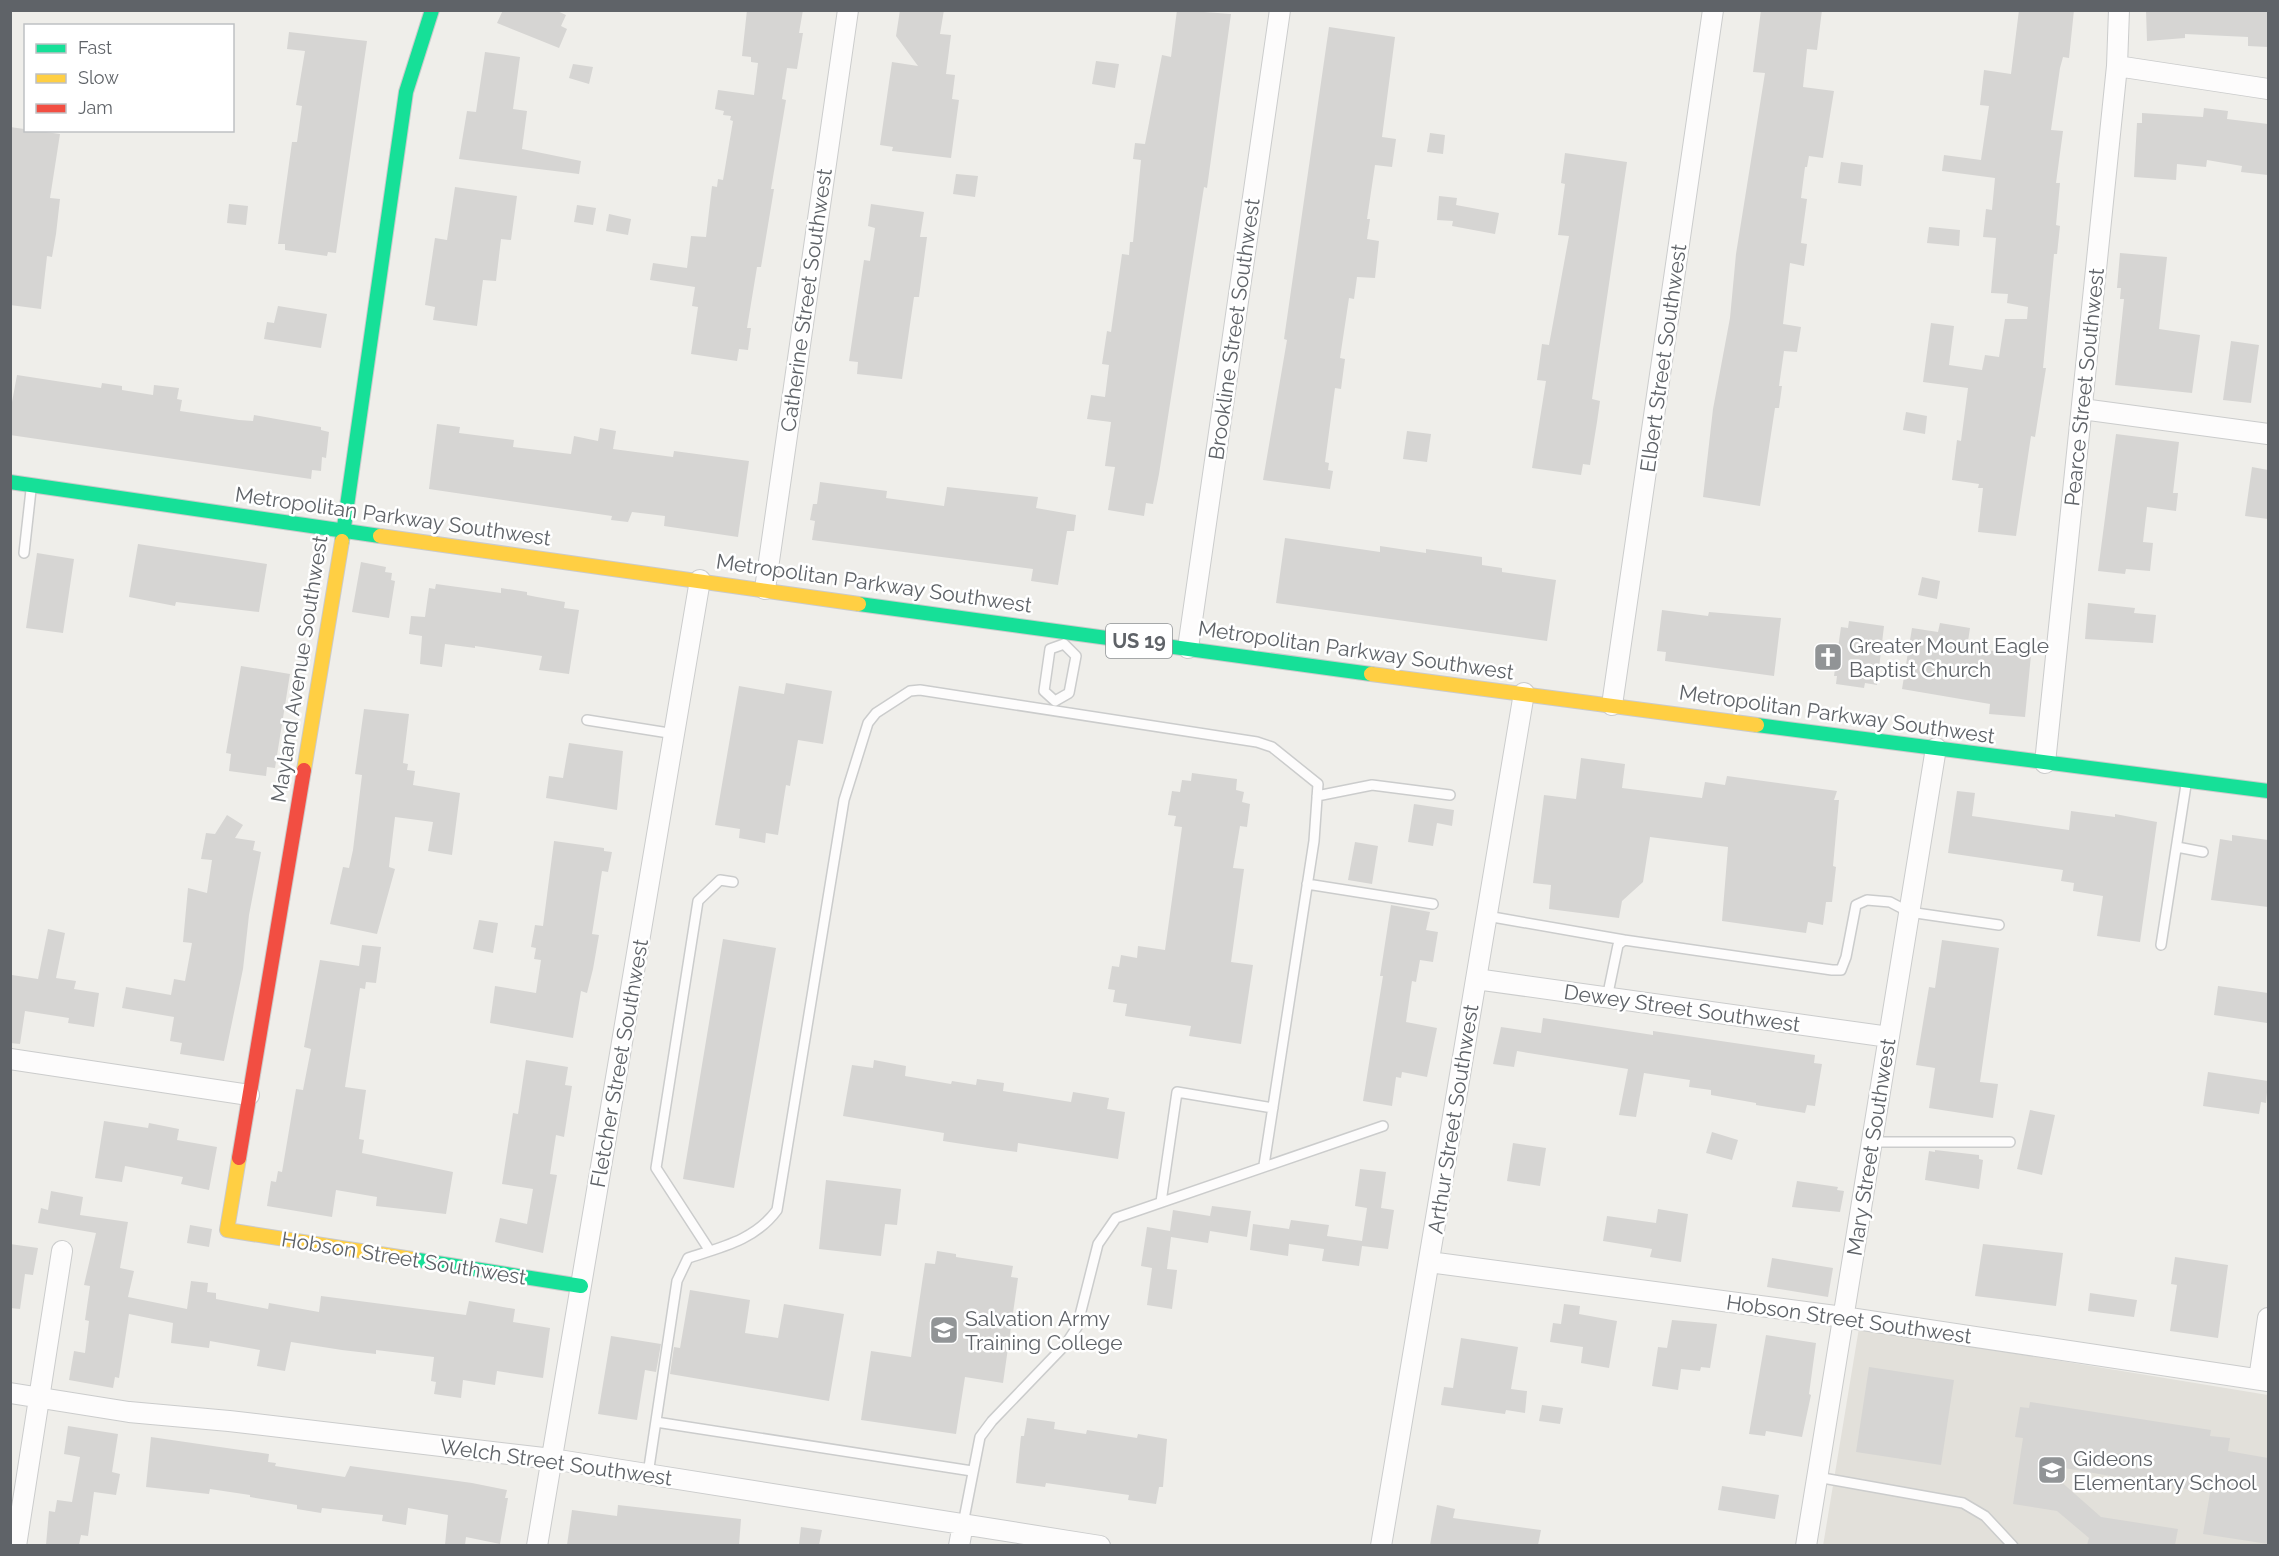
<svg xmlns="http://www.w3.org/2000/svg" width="2279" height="1556" viewBox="0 0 2279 1556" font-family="Raleway,sans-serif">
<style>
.education{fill:#e2e0da}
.building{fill:#d6d5d3}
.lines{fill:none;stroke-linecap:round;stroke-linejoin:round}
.lane-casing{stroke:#cbcccc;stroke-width:12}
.street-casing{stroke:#cbcccc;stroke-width:22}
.fast-casing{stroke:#cacacb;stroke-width:16}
.slow-casing{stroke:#cacacb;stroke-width:16}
.jam-casing{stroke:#cacacb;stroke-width:16}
.lane{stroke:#fdfcfc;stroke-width:9}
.street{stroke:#fdfcfc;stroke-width:20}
.fast{stroke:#16e098;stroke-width:14}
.slow{stroke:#ffcf43;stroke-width:14}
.jam{stroke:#f24e42;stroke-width:14}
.labels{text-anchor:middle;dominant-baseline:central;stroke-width:5;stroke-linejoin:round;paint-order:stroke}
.shield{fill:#fff;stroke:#8f9295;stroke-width:1.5}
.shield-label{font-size:20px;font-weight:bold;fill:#5f6368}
.street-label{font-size:21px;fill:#5f6368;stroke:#fff}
.poi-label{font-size:21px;fill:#5f6368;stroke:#fff;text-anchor:start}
</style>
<rect width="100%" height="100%" fill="#efeeea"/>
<path class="education" d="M1859,1328L2268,1395V1545L1823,1546Z"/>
<path class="building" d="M503,10H555L566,15L561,26L567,29L559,48L497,23Z
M747,10H803L799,33H803L797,69L787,68L782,99L786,100L771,189H774L761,267H757L747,328H751L748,350L739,349L737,361L691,354L698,307L692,306L695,287L650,280L653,263L687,268L691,236L706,237L712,186L717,187L718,179L723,180L733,121L730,120L731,116L723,115L724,111L715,109L718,90L754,95L758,63L751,62V57L742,56Z
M900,10H944L940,34L951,35L946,74L955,75L952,99L959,100L951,158L892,151L893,147L880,145L892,62L918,66L896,36Z
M1177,10L1231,14L1207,188L1204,187L1159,474L1153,504L1146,503L1144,516L1108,510L1115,467L1105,466L1111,422L1087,419L1091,395L1105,397L1109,365L1102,364L1107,331L1111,332L1122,254L1129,255L1130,242H1133L1141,160L1133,159L1135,143L1145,144L1162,55L1171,57Z
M1761,10H1822L1817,50L1807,49L1803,87L1834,91L1823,158L1809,156L1807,167H1805L1801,198L1807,199L1801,243L1807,244L1804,266L1790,263L1783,324L1801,327L1797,352L1784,351L1779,386H1782L1779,408H1775L1760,506L1703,497L1713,409L1730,318L1736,254L1765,73L1753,72Z
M2019,10H2074L2069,58L2063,57L2060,68L2051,130L2063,131L2056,183H2060L2056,225L2060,226L2057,254H2054L2043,368H2046L2035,437L2031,436L2016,536L1978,532L1983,488H1978L1979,484L1952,480L1957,440L1961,441L1968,388L1923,382L1931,323L1954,326L1949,365L1982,370L1985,355L1999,357L2005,319H2027L2028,307L2007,303L2008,294L1991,293L1996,238L1983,237L1986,209L1992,210L1995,178L1942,171L1944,155L1981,160L1989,106L1980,105L1984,70L2011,74Z
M2146,10H2268V47L2248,46V37L2185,34V38L2147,41Z
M1329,27L1395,37L1382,137L1396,139L1392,167L1375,165L1367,219H1370L1367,239L1379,241L1375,278L1357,277L1354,299L1349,298L1340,358L1345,359L1341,389L1335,388L1325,462L1329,463L1328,470L1333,471L1330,489L1263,480L1287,340L1284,339Z
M289,32L367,41L336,253L328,252L327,256L285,250V244H278L292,142H297L302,106L296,105L305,51L287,49Z
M485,52L520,57L513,109L527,111L522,149L581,161L579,174L459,159L467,111L476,112Z
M1096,61L1119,64L1115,88L1092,84Z
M573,64L593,67L589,84L569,78Z
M2204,108L2228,111L2227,119L2268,124V175L2241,172L2242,166L2207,160L2206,167L2177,164L2176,180L2134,177L2137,123H2142V113L2203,117Z
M10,127L60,134L50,198L60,199L56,234L52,257L47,256L41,309L10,305Z
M1430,133L1445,135L1443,154L1427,152Z
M1565,153L1627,162L1592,399L1600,401L1597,422L1590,465L1583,464L1581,475L1532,468L1546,381L1537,380L1542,344L1549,345L1569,236L1558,235L1565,184L1561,183Z
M1841,162L1863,165L1861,186L1838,183Z
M956,174L978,176L975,197L953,194Z
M455,187L517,196L511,240L501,239L496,281L483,280L477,326L433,320L435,307L425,305L435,238L447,240Z
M1439,196L1457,198L1456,205L1499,213L1495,234L1452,226L1453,221L1437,220Z
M229,204L248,206L246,225L227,223Z
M871,204L924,212L920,237H927L919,297H914L902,379L857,374L858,362L849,361L864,260L870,261L875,228L868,226Z
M577,205L596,208L593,225L574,222Z
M609,214L631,219L628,235L606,231Z
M1929,227L1960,230L1959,246L1927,243Z
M2120,253L2167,257L2159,329L2200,335L2192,393L2115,385L2124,299H2120L2121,288H2117Z
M278,306L327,314L321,348L264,339L267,322L274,323Z
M2231,341L2259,345L2251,403L2223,400Z
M17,375L101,388L102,383L122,386V390L153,395L154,385L179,388L177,399L182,400L180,411L239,420L253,421L254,415L321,427V430L329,432L326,458L322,457L321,471L312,470L311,479L10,435V413Z
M1906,412L1927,416L1925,434L1903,430Z
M437,424L460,427L459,433L514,440L513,447L571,454L574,436L598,441L600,428L616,431L613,449L673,457L674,451L749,461L738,537L664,526L665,516L632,512L628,522L611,520L612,516L429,489Z
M1407,431L1431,434L1427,462L1403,459Z
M2116,434L2179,442L2173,493H2178L2176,511L2147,507L2143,542L2153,543L2150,571L2126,569L2125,574L2098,571Z
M2252,467L2268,470V519L2245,516Z
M820,482L887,491L886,498L944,506L947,487L1038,497L1036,508L1076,515L1074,531H1067L1058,585L1031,581L1033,569L812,540L815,521L810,520L813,504H817Z
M1285,538L1380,552V546L1426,553V549L1482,557V565L1502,568V572L1556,580L1547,641L1276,603Z
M138,544L267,564L259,612L176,602L175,606L129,597Z
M37,553L74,559L63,633L26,628Z
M361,562L386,567L385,572L392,573L391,580L395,581L389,618L352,612Z
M1922,577L1940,581L1937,599L1918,595Z
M436,584L501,593V588L527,592V595L537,597L565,602L564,608L579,610L569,674L539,670L542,656L475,646V648L445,644L442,667L420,664L422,636L409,634L411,616L425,617L429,588L435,589Z
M2088,603L2135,608L2134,613L2156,615L2153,643L2085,639Z
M1662,610L1708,616L1709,612L1781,618L1774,676L1665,661L1666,652L1657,651Z
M1849,621L1884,626L1877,685L1865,683L1864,688L1836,684L1837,676H1834L1841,627L1848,628Z
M1940,623L1970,628L1967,648L2031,655L2025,717L1989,714L1990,704L1902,689L1912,628L1938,632Z
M241,666L290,674L275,768L267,767L266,776L229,771L231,754L226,753Z
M786,683L832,691L823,744L798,740L790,786L786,785L778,835L766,833L765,843L739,838L740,829L715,825L739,686L784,694Z
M364,709L409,714L403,763L408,764L407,770L415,771L413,785L460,793L452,855L428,851L433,822L395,817L389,867L395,869L377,934L330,924L343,867L349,868L353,850L362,775L355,774Z
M569,743L623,751L617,810L546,798L549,776L563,778Z
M1581,758L1625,764L1622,788L1702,798L1705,782L1725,785L1727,776L1837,791L1834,800H1839L1833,866L1836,867L1832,902H1826L1823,925L1808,922L1806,933L1722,921L1728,847L1650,837L1643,882L1622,901L1619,918L1549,909L1551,885L1533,883L1544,795L1576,799Z
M1192,773L1237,779L1236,790L1244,792L1242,802L1250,804L1247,827L1240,826L1233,868L1244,869L1231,962L1253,965L1241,1044L1189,1036L1191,1026L1125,1016L1127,1004L1113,1002L1115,990L1108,989L1112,966L1119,967L1121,955L1137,958L1138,946L1165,950L1182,827L1174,826L1176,816L1168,815L1172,791L1180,792L1182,780L1191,781Z
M1957,791L1975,793L1972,816L2069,830L2071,811L2115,817V814L2157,822L2140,942L2097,936L2103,896L2073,891L2074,883L2061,881L2063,870L1948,853Z
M1414,804L1454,810L1452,826L1437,823L1433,846L1408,842Z
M227,815L243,825L235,838L255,841L253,850L261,852L249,915L243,969L224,1061L180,1054L182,1043L170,1041L174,1017L122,1008L126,987L171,995L174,979L185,981L192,943L183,942L188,888L207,893L212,860L201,859L206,833L215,834Z
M2232,835L2268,840V907L2211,900L2220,839L2232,841Z
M554,841L604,848V851L612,852L608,872L602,871L592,934L599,935L593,969L587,993L581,991L573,1038L490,1023L495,986L536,993L541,960L534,959L536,948L531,947L535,925L543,926Z
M1355,842L1378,846L1372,884L1348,880Z
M1391,905L1430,912L1426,930L1438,932L1433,962L1420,960L1416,982L1412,981L1406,1022L1437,1028L1427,1077L1402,1072L1401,1078L1396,1077L1392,1106L1363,1101L1383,976H1380Z
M479,920L498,923L493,953L473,949Z
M48,929L65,933L56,978L76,981L74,989L99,993L94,1027L68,1023L69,1018L25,1011L20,1044L10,1043L12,975L38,979Z
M723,939L776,948L734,1188L683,1179Z
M1942,940L1999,948L1980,1082L1998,1084L1993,1118L1929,1108L1935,1068L1916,1065L1929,987L1935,988Z
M362,945L381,947L376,983L366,982L365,989L360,988L345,1087L366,1090L359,1139L364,1140L362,1153L453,1172L446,1214L376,1206L377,1197L336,1190L332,1217L267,1206L271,1181L276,1182L278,1171L282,1172L296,1089L303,1090L311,1049L304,1047L320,960L359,966Z
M2218,986L2268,993L2267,1023L2214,1015Z
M1543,1018L1653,1035V1031L1815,1055L1814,1063L1822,1064L1815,1106L1807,1105L1805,1113L1756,1105V1103L1711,1095V1090L1689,1087L1690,1080L1644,1073L1636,1117L1619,1115L1628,1069L1517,1051L1514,1067L1493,1064L1501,1027L1541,1033Z
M526,1060L568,1067L565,1085L572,1086L564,1137L556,1135L550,1174L557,1175L543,1253L495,1242L500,1218L527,1224L533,1189L502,1184L513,1113L518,1114Z
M874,1060L906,1066L905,1076L951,1084L952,1081L976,1085L977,1079L1004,1083L1003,1091L1071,1102L1073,1092L1109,1098L1107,1109L1125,1112L1118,1159L1018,1143L1017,1152L988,1148L943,1141L944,1133L843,1116L852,1065L873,1068Z
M2208,1072L2268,1081L2266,1103L2261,1102L2259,1114L2203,1106Z
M2030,1110L2055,1115L2042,1175L2017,1169Z
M104,1121L148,1128L149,1123L179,1129L177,1140L217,1147L209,1190L181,1184L183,1177L125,1166L122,1182L95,1178Z
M1712,1132L1738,1140L1732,1160L1706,1153Z
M1513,1143L1546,1148L1540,1186L1507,1181Z
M1935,1150L1979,1155V1159L1983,1160L1979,1189L1925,1180L1929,1151L1935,1152Z
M1360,1169L1386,1172L1381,1208L1394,1210L1388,1249L1362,1246L1359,1266L1322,1261L1324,1249L1289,1244L1288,1256L1250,1250L1253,1224L1289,1229L1291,1220L1329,1225L1327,1236L1362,1241L1367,1208L1355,1206Z
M826,1180L901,1189L897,1225L885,1224L881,1256L819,1249Z
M1797,1181L1838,1187L1837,1190L1844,1191L1840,1212L1792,1207Z
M51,1191L83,1197L80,1215L128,1222L120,1268L134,1271L128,1297L187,1309L191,1281L208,1283L207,1292L216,1293V1299L268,1309L269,1303L319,1312L321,1296L466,1315L469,1301L515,1309L513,1322L550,1328L543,1378L497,1371L495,1385L463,1380L461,1398L434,1394L436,1382L431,1381L434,1357L376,1350V1354L342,1350L291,1342L285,1371L257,1366L260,1350L210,1341L209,1348L171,1343L173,1323L129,1314L119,1378L115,1377L113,1388L69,1380L74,1351L85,1353L89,1321L85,1320L90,1286L84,1285L96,1233L38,1223L41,1208L48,1210Z
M1212,1206L1251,1211L1247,1237L1210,1231L1208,1243L1171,1237L1167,1269L1177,1270L1172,1309L1147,1305L1152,1268L1141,1266L1147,1227L1170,1231L1173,1210L1210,1216Z
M1658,1209L1688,1214L1681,1262L1650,1257L1652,1249L1603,1241L1607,1216L1656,1223Z
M190,1225L212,1229L209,1247L187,1243Z
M10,1244L38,1248L33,1275L25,1274L20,1309L10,1308Z
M1983,1244L2063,1253L2056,1306L1975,1296Z
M937,1251L956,1254V1257L1013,1266L1011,1277L1018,1278L1003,1383L965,1377L956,1434L861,1420L871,1351L911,1357L925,1263L935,1264Z
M2175,1257L2228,1265L2218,1338L2170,1331L2177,1285L2171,1284Z
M1772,1258L1833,1268L1828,1297L1767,1287Z
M690,1290L750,1300L745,1333L778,1338L784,1304L844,1314L829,1401L670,1374L674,1347L680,1348Z
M2090,1293L2137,1300L2134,1317L2088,1311Z
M1564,1304L1580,1306L1579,1314L1617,1321L1609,1368L1581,1363L1583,1347L1550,1342L1553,1323L1561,1324Z
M1672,1320L1717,1324L1710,1368L1701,1367L1700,1371L1681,1369L1678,1390L1652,1386L1658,1347L1667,1348Z
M1766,1335L1816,1343L1809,1394L1811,1395L1802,1437L1766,1431L1765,1436L1749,1434Z
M611,1336L661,1344L656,1372L645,1370L637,1420L598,1414Z
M1461,1338L1518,1347L1511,1389L1527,1391L1525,1413L1506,1410L1505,1414L1441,1405L1444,1387L1453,1388Z
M1869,1367L1954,1380L1941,1465L1856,1452Z
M2030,1402L2211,1430L2210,1436L2230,1438L2228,1451L2268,1458V1544L2203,1534L2210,1493L2041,1464L2101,1517L2178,1529L2175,1545H2087L2089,1538L2057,1511L2013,1504L2023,1438L2015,1437L2020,1407L2029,1408Z
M1542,1405L1563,1408L1560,1424L1539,1421Z
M1027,1418L1055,1422L1054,1429L1086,1434L1087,1430L1137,1438L1138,1434L1167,1439L1163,1487H1159L1156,1504L1128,1500L1129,1495L1046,1483L1045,1487L1016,1483L1021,1436H1024Z
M68,1426L118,1434L112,1472L120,1474L116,1495L94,1492L88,1536L81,1535L79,1545H46L49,1511L55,1512L57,1500L72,1502L80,1457L64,1454Z
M151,1437L269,1454L268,1462L276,1463L275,1466L345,1477L350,1466L472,1483L507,1490L505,1498H508L500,1544L466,1537L465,1545H445L448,1515L408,1508L406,1525L382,1521L383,1515L322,1508L321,1513L297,1509V1505L250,1497V1495L210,1489L209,1494L146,1487Z
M1722,1486L1779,1495L1775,1519L1718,1510Z
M618,1505L741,1519L739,1545H567L572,1510L617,1516Z
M1437,1505L1455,1509L1453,1518L1541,1530L1538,1545H1430Z
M801,1527L822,1530L819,1545H799Z"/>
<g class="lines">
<g class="lane-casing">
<path id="lane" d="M24,553L31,490
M1055,701L1044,691L1050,649L1064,644
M1055,701L1069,693L1076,656L1064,644
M587,720L675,734
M1317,796L1372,785L1450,795
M2177,847L2203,852
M1307,884L1433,904
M1487,916L1624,940
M2161,945L2186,785
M1607,998L1618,945L1624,940L1832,970H1841L1846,957L1856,905L1867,900L1890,902L1909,912L1999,925
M1872,1142H2010
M1161,1202L1177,1092L1273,1108
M710,1251L656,1168L698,901L720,880L733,882
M656,1422L972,1471
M648,1474L677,1281L688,1258C722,1247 755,1240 777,1210L844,800L868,723L876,713L910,691L920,690L1257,742L1272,747L1318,784L1314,841L1264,1165
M1817,1477L1963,1503L1985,1516L2013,1546
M963,1524L980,1437L992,1421L1066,1344L1077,1327L1098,1244L1116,1218L1383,1126"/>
</g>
<g class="street-casing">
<path id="street" d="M2117,66L2268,89
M2082,409L2268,434
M765,589L848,10
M1188,648L1280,10
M1612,705L1713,10
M2045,763L2117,66L2119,10
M1476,979L1889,1037
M10,1059L249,1095
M1429,1262L1843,1317L2268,1381
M2259,1379L2268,1318
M10,1393L129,1412L229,1421L552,1459L1100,1546
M16,1546L62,1251
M537,1546L700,580
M959,1546L963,1524
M1381,1546L1524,693
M1806,1546L1936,748"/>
</g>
<g class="fast-casing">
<path id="fast" d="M10,482L380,536
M342,541L406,92L432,10
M859,604L1371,674
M1757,725L2268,791
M412,1259L581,1286"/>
</g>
<g class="slow-casing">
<path id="slow" d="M380,536L859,604
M1371,674L1757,725
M304,770L342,541
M239,1158L227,1230L412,1259"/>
</g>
<g class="jam-casing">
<path id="jam" d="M239,1158L304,770"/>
</g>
<use href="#lane" class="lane"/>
<use href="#street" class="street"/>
<use href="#fast" class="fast"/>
<use href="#slow" class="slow"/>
<use href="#jam" class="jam"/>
</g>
<defs>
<g id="church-square" transform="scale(1.5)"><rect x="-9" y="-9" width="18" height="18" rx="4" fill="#919496" stroke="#fff"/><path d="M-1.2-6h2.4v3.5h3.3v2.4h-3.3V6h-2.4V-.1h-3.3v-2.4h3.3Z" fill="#fff"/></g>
<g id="university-square" transform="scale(1.5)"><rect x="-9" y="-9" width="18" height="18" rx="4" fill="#919496" stroke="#fff"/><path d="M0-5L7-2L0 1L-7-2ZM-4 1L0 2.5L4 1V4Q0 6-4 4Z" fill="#fff"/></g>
<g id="school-square" transform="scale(1.5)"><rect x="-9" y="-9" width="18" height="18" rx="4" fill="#919496" stroke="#fff"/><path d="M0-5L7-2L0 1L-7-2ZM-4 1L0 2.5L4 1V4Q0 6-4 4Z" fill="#fff"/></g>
</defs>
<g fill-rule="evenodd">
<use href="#church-square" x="1828" y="657"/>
<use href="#university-square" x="944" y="1330"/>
<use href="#school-square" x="2052" y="1470"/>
</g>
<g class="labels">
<rect class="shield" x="1106" y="624" width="66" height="34" rx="4.5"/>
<g class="shield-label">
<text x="1139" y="641">US 19</text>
</g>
<g class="street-label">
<text transform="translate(806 300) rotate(-82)">Catherine Street Southwest</text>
<text transform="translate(1234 329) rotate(-82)">Brookline Street Southwest</text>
<text transform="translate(1663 358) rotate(-82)">Elbert Street Southwest</text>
<text transform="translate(2084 387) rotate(-84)">Pearce Street Southwest</text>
<text transform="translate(393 516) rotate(8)">Metropolitan Parkway Southwest</text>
<text transform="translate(874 583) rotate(8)">Metropolitan Parkway Southwest</text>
<text transform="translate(1356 650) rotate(8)">Metropolitan Parkway Southwest</text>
<text transform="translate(299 669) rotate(-81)">Mayland Avenue Southwest</text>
<text transform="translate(1837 714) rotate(8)">Metropolitan Parkway Southwest</text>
<text transform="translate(1682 1008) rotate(8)">Dewey Street Southwest</text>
<text transform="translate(619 1063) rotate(-80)">Fletcher Street Southwest</text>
<text transform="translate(1453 1119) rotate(-81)">Arthur Street Southwest</text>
<text transform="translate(1871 1147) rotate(-81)">Mary Street Southwest</text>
<text transform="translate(404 1258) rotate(9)">Hobson Street Southwest</text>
<text transform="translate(1849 1319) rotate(8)">Hobson Street Southwest</text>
<text transform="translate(556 1462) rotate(8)">Welch Street Southwest</text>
</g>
<g class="poi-label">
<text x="1849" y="645">Greater Mount Eagle<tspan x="1849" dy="24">Baptist Church</tspan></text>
<text x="965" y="1318">Salvation Army<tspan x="965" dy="24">Training College</tspan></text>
<text x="2073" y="1458">Gideons<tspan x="2073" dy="24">Elementary School</tspan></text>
</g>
</g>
<rect width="2279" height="1556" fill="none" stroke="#5f6368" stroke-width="24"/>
<rect x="24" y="24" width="210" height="108" fill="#ffffff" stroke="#bfc1c3" stroke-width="1.5"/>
<rect x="36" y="44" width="30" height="9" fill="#16e098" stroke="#bfc1c3" stroke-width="1.5"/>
<text x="78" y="54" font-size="18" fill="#5f6368">Fast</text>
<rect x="36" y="74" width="30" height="9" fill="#ffcf43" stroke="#bfc1c3" stroke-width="1.5"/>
<text x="78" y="84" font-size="18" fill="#5f6368">Slow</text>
<rect x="36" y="104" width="30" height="9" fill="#f24e42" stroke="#bfc1c3" stroke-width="1.5"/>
<text x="78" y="114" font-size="18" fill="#5f6368">Jam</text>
</svg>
